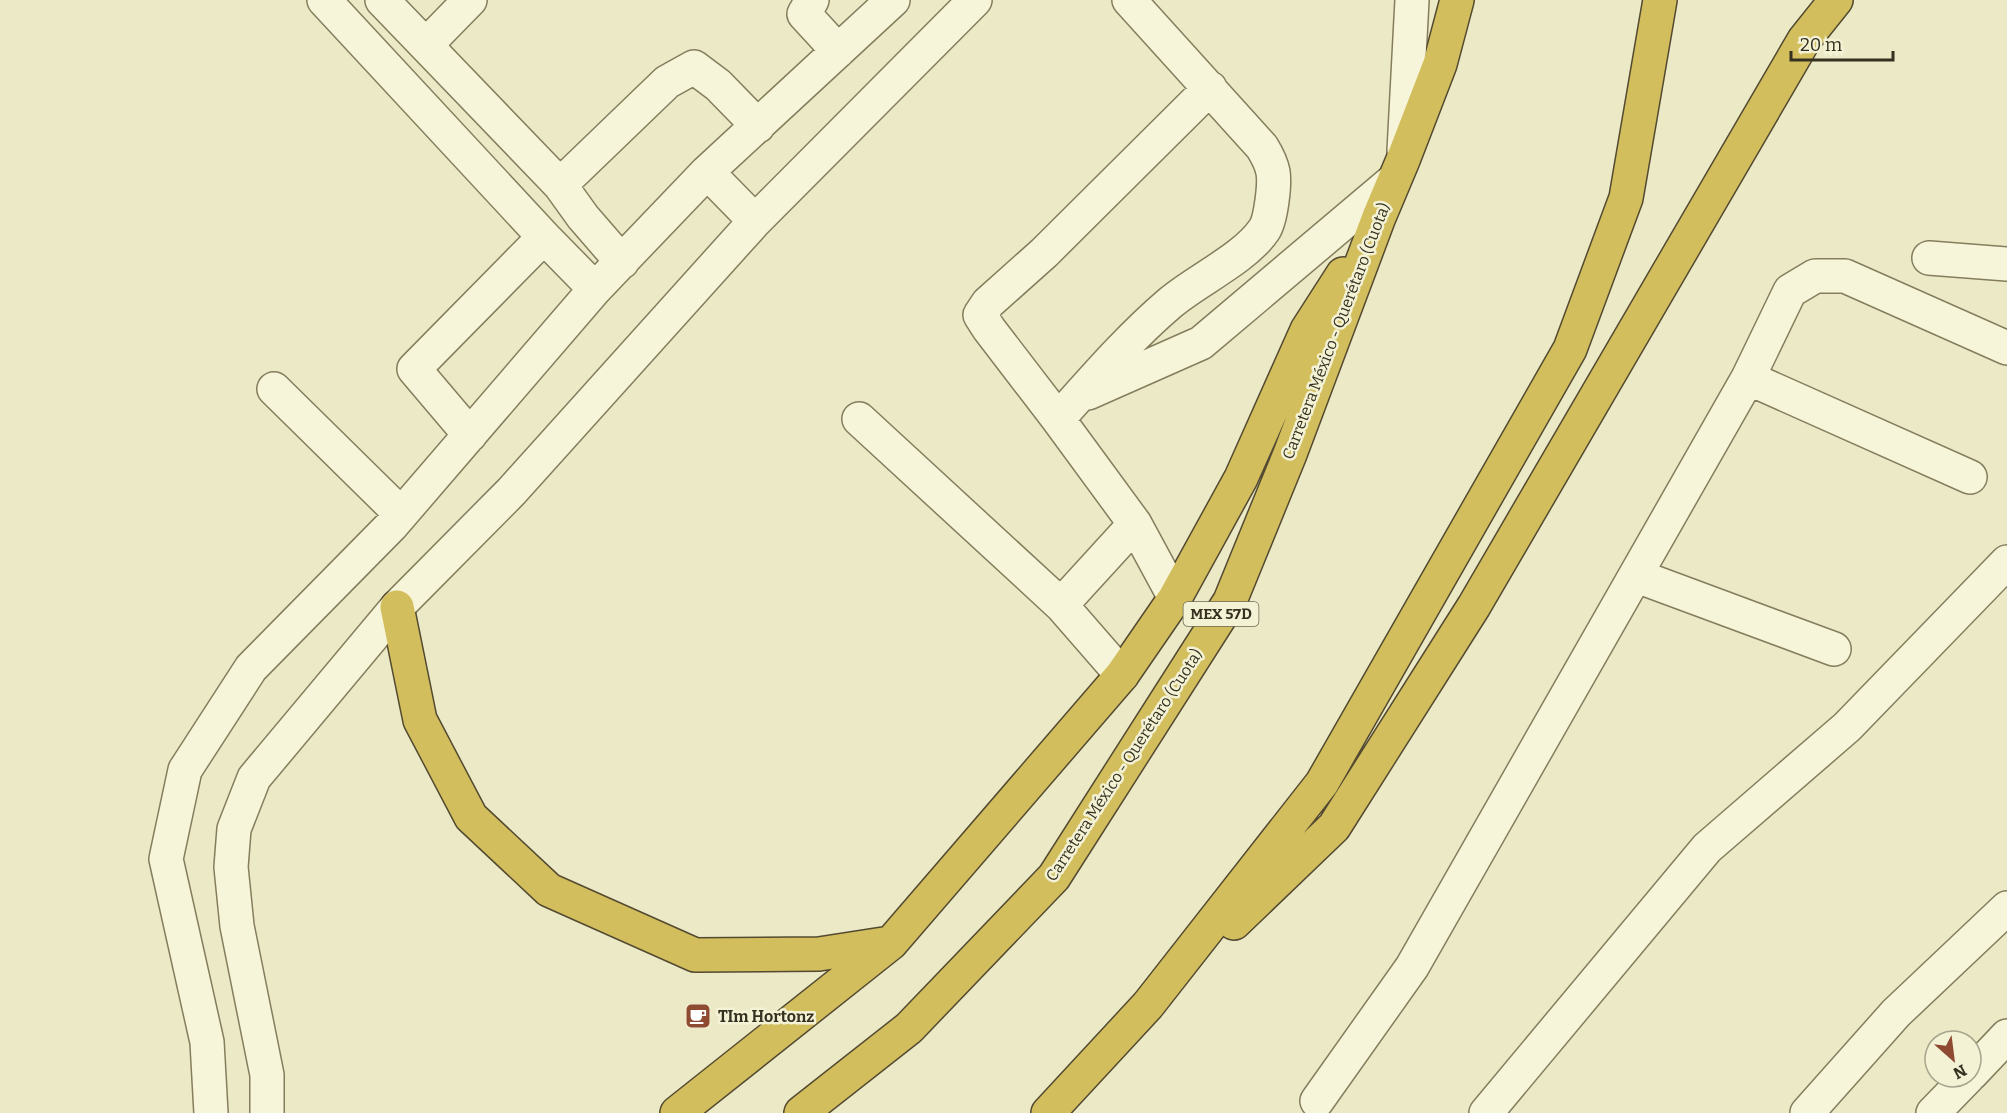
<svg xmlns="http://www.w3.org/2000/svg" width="2007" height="1113" viewBox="0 0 2007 1113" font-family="Bitter,serif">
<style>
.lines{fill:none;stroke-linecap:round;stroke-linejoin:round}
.minor-casing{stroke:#857d5d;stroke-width:36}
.highway-casing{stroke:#534a31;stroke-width:36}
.minor{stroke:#f6f5d9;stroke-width:33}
.highway{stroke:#d3be5e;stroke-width:33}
.labels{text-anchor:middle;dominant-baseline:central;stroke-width:5;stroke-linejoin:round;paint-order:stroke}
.shield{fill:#f3f2d5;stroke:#6f6a56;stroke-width:1.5}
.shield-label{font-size:15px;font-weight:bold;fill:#363020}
.street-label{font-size:16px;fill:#363020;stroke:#f3f2d5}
.poi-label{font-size:16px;font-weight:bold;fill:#363020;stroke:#f3f2d5;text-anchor:start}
</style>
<rect width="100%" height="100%" fill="#ebe9c6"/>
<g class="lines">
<g class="minor-casing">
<path id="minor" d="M324,0L544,237
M382,0L560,185
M812,0L804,14L838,51
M1129,0L1262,147C1267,155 1271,162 1273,172C1275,184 1271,220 1264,230C1244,259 1197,280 1170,303C1129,338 1094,379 1058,419L1135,524L1175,598
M426,45L470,0
M1404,151L1412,0
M707,172L755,221
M1929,258L2007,264
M622,262L583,217L560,185L667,82L694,67L718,85L758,126
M1748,378L1970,477
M274,389L401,514
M1088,393L1201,343L1394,180
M859,419L1061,605
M1058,419L989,329L980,315L988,303L1044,253L1210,88
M470,435L414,369L544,237L595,289
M1637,576L1834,649
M1122,675L1061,605L1135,524
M1971,1074L2007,1036
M1317,1101L1412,967L1748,378L1790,291L1815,276H1845L2007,348
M211,1113L207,1042L166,859L185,770L251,668L392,525L595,289L707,172L893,0
M267,1113V1075L237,926L231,867L234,829L254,778L397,607L511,492L755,221L975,0
M1486,1113L1707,848L1847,727L2007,562
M1807,1113L1896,1013L2007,908
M1933,1113L1968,1077"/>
</g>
<g class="highway-casing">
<path id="highway" d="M397,607L420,720L471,817L549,890L695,955L819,954L890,943
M1234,923L1334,827L1474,606L1804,40L1836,0
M677,1113L891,943L1122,675L1175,598L1241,478L1307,330L1343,274
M801,1113L909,1028L1054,877L1230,601L1290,454L1379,217L1403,160L1440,64L1457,0
M1048,1113L1148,1005L1322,783L1570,349L1626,198L1660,0"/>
</g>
<use href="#minor" class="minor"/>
<use href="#highway" class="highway"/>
</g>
<defs>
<g id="cafe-square" transform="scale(1.35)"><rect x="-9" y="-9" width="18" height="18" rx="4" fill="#8f4a32" stroke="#f3f2d5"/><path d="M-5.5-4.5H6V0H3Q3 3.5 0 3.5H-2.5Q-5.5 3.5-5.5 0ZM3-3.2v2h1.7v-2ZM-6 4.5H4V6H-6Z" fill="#fff"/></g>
</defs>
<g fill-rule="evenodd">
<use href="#cafe-square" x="698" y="1016"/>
</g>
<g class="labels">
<rect class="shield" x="1183.5" y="602" width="75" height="24" rx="4.5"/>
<g class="shield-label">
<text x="1221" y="614">MEX 57D</text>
</g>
<g class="street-label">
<text transform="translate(1336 331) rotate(-69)">Carretera México - Querétaro (Cuota)</text>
<text transform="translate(1124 765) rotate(-57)">Carretera México - Querétaro (Cuota)</text>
</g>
<g class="poi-label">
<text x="718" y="1016">TIm Hortonz</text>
</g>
</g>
<g transform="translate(1953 1059) rotate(152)"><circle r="28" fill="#f3f2d5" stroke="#a7a48d" stroke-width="1.5"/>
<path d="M0-4.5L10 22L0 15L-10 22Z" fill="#8f4a32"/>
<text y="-9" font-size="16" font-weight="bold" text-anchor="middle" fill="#363020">N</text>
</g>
<path d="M1791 51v9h102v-9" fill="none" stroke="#363020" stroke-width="3"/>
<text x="1800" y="51" font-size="18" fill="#363020" stroke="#f3f2d5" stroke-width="4.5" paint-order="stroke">20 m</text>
</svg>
